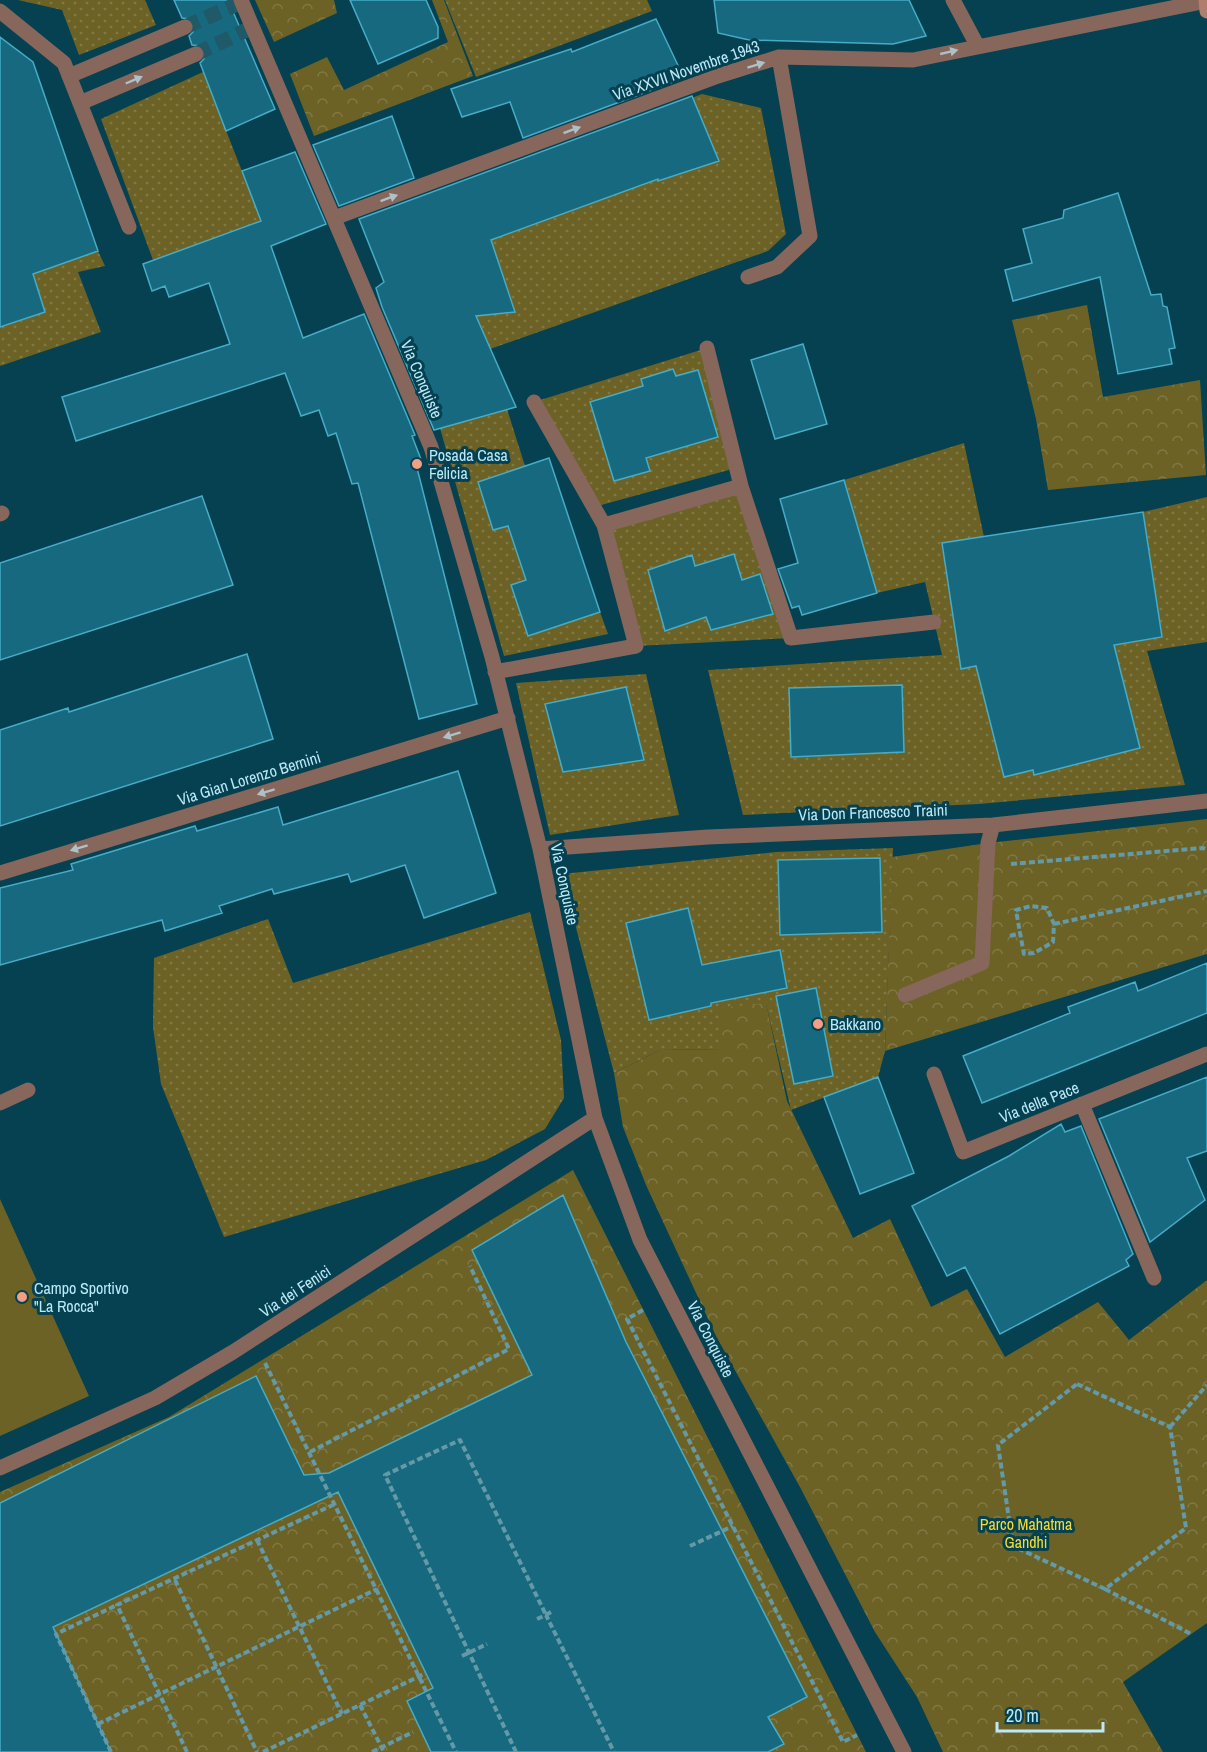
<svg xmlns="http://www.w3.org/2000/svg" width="1207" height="1752" viewBox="0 0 1207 1752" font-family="'Archivo Narrow',sans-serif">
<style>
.grass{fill:url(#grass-dots)}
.park{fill:url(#park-crowns)}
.pitch{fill:#6d6225}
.building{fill:#16697e;stroke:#46acc8;stroke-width:1.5}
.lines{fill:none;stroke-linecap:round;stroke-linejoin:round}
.street-tunnel{stroke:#205a69;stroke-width:15;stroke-dasharray:15 8;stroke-linecap:butt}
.path{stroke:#6499a8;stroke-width:4;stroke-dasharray:6 3;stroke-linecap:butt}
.street{stroke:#87665b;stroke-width:15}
.secondary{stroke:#b17e6d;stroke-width:15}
.oneway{fill:#acc2c9}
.poi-dot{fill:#f39f83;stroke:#054150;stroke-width:2}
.labels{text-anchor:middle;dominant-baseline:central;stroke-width:6;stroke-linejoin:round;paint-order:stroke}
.street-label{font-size:16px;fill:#bce9f8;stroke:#054150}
.poi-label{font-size:16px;fill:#bce9f8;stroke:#054150;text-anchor:start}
.park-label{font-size:16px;fill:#f7dc2e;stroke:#054150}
</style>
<defs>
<pattern id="grass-dots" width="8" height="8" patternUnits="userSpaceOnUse" patternTransform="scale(1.5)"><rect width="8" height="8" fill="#6d6225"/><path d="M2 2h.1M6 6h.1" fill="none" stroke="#807845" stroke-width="1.8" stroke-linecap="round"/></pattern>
<pattern id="park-crowns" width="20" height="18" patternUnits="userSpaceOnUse" patternTransform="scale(1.5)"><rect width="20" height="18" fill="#6d6225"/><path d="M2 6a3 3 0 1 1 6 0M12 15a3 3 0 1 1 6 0" fill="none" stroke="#807845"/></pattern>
</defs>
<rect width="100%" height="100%" fill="#054150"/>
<path class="grass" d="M18,0H145L156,25L79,55L62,10Z
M445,0H647L652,11L476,77Z
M203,72L262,222L153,260L101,119Z
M702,94L761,108L786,234L768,251L490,349L476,316L514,312L491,240L565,212L618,127Z
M98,251L105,266L78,272L101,332L0,366V327L45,312L33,274Z
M707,348L736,468L594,507L534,402Z
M507,409L525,466L478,483L493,530L508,526L526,580L529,636L600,612L608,634L504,656L440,428Z
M964,443L984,537L942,544L961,669L1162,637L1143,512L1207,497V642L1147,651L1185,785L979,804L743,815L708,670L942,655L925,582L877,593L844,480Z
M741,486L791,638L636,646L604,525Z
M646,674L679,815L550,835L516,683Z
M893,848L885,1051L878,1077L791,1110L766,1004L721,1049L660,1050L614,1073L562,874L776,852Z
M530,912L561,1040L564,1098L545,1129L486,1160L224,1237L161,1084L153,1027L154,958L268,919L293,983Z"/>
<path class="park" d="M255,0H334L337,13L274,42Z
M432,0H444L473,76L314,136L290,74L327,57L344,90L448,42Z
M1087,305L1103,397L1200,380L1206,475L1048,490L1036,419L1012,320Z
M1207,819V954L885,1051L892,857L988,843Z
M766,1003L787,1101L853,1238L890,1219L931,1307L967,1289L1005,1357L1098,1302L1129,1340L1207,1280V1623L1123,1682L1163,1752H943L917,1697L875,1632L801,1489L716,1336L646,1185L623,1127L614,1073L660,1050L721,1049V1008Z
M573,1170L866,1752H0V1492L169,1417Z"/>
<path class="pitch" d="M0,1199L89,1396L0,1436Z
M1077,1384L1170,1427L1186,1528L1105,1589L1013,1546L998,1445Z"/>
<path class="building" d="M174,0H228L275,109L226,131L200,63L204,59L205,51L201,46L192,45L189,36L193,32L194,24L190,19L182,18Z
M350,0H426L438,27V38L378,64Z
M714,0H909L926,36L893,44L749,40L718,33Z
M656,19L684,78L523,138L510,102L462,117L451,89L571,49L572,52Z
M0,37L33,62L98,251L33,274L45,312L0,327Z
M692,96L719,161L658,181V179L491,240L515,312L476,316L516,407L434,430L382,307L376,288L384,282L359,219Z
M392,116L414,178L339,206L313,145Z
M295,152L326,224L271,246L303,338L364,314L415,435L412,436L422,462L416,464L477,704L419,719L358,483L352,484L336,433L328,436L319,410L301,416L285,373L76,441L62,397L230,344L209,283L169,297L165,286L152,291L143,264L261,221L242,171Z
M1118,193L1151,295L1161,294L1163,306L1167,307L1175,348L1169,349L1172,364L1118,374L1100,277L1013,301L1005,270L1032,263L1023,229L1063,218L1064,210Z
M803,344L827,424L775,439L751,360Z
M673,369L676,376L698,370L718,437L646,458L650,471L614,481L590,402L643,386L641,379Z
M549,458L600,612L528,636L511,585L526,580L508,526L493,530L478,482Z
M844,480L877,593L802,615L799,606L792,608L778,569L798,563L780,499Z
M202,496L233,585L0,660V563Z
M1143,512L1162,637L1114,645L1140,748L1034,775L1033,770L1004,777L976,666L961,669L942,543Z
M734,554L742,580L760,574L773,614L711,630L706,617L665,631L648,570L692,555L695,566Z
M247,654L273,739L0,826V730L68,708L69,712Z
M902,685L904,752L791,757L789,688Z
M626,687L644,760L563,772L545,704Z
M458,771L496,893L424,918L405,865L351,882L348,874L274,894L272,889L219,906L222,913L165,931L162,920L0,965V888L73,870L71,864L195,826L197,831L278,807L283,825Z
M880,858L882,932L780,935L778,860Z
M688,908L702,965L780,950L787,988L711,1003V1006L649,1020L626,923Z
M1207,963V1013L982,1103L963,1056L1070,1013L1068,1007L1135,982L1138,991Z
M816,988L833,1076L794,1084L776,996Z
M878,1077L914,1173L860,1194L824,1097Z
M1207,1077V1151L1187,1158L1205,1200L1150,1242L1099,1119Z
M1061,1124L1065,1132L1081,1126L1133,1254L1126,1260L1129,1266L1000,1334L965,1267L947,1276L912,1206L1009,1156Z
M563,1195L626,1342L807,1697L768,1717L784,1744L768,1752H431L407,1701L433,1688L338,1492L53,1627L111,1752H0V1503L256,1376L304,1475L329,1473L532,1375L472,1250Z"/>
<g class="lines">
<path class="street-tunnel" d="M185,27L242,2
M196,54L253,27"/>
<path class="path" d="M1011,864L1203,848L1207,850
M1054,924L1207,891
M1010,936L1020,933L1024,954L1034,953L1053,942L1054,924L1047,908L1031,906L1016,910L1020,933
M643,1310L627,1319L843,1742L857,1735
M265,1363L456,1752
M1077,1384L1170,1427L1186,1528L1105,1589L1013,1546L998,1445Z
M1170,1427L1207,1385
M310,1452L509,1349L470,1266
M257,1540L342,1714
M690,1546L733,1526
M175,1580L257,1752
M1105,1589L1191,1634
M537,1619L546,1615L614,1752
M462,1656L487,1644
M360,1705L384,1752
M98,1724L377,1589
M111,1752L56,1634L117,1605
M187,1752L117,1605L335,1504
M263,1752L426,1673
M372,1752L413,1732
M516,1752L385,1475L460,1440L546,1615L551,1612"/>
<path class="street" d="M241,0L431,447L492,657L540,849L595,1118L640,1240L904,1752
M953,0L977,45
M0,11L64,63L129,227
M69,76L185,27
M80,103L196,54
M334,218L718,76L779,57L913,60L1206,1
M748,277L777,267L810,236L779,57
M707,348L741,486
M534,402L604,525
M0,514L2,513
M495,672L636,646L604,525L741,486L791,638L934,622
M540,849L708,837L993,825L1207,801
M0,873L508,718
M905,995L982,963L988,843L993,825
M934,1074L963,1152L1207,1054
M0,1103L28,1090
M1082,1104L1154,1278
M0,1468L155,1398L233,1352L595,1118"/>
<path class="secondary" d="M1206,0L1207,11"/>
</g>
<defs><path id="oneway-solid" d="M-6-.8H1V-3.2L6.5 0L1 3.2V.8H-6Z" transform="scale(1.5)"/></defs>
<g class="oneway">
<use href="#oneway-solid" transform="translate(949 52) rotate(-13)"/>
<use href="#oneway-solid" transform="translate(756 65) rotate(-17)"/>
<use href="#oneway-solid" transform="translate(134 80) rotate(-23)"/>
<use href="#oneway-solid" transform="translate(572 130) rotate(-20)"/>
<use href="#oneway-solid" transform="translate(389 198) rotate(-20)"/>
<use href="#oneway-solid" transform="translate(452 735) rotate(163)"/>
<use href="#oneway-solid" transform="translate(266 792) rotate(163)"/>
<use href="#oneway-solid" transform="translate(79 848) rotate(163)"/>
</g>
<g class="poi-dot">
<circle cx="417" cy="464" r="6"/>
<circle cx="818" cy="1024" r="6"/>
<circle cx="22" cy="1297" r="6"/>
</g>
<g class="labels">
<g class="street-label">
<text transform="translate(686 70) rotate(-19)">Via XXVII Novembre 1943</text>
<text transform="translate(422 379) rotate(67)">Via Conquiste</text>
<text transform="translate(249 778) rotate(-17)">Via Gian Lorenzo Bernini</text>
<text transform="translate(873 812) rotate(-2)">Via Don Francesco Traini</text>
<text transform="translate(565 884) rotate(78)">Via Conquiste</text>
<text transform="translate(1039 1102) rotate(-22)">Via della Pace</text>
<text transform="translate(295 1291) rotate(-33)">Via dei Fenici</text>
<text transform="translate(711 1339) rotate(63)">Via Conquiste</text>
</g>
<g class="poi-label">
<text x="429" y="455">Posada Casa<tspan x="429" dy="18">Felicia</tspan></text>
<text x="830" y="1024">Bakkano</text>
<text x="34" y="1288">Campo Sportivo<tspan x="34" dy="18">"La Rocca"</tspan></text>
</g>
<g class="park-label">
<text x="1026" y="1524">Parco Mahatma<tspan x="1026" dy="18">Gandhi</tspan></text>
</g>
</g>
<path d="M997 1722v9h106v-9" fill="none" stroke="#bce9f8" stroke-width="3"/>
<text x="1006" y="1722" font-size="18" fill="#bce9f8" stroke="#054150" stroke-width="4.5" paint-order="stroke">20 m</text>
</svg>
